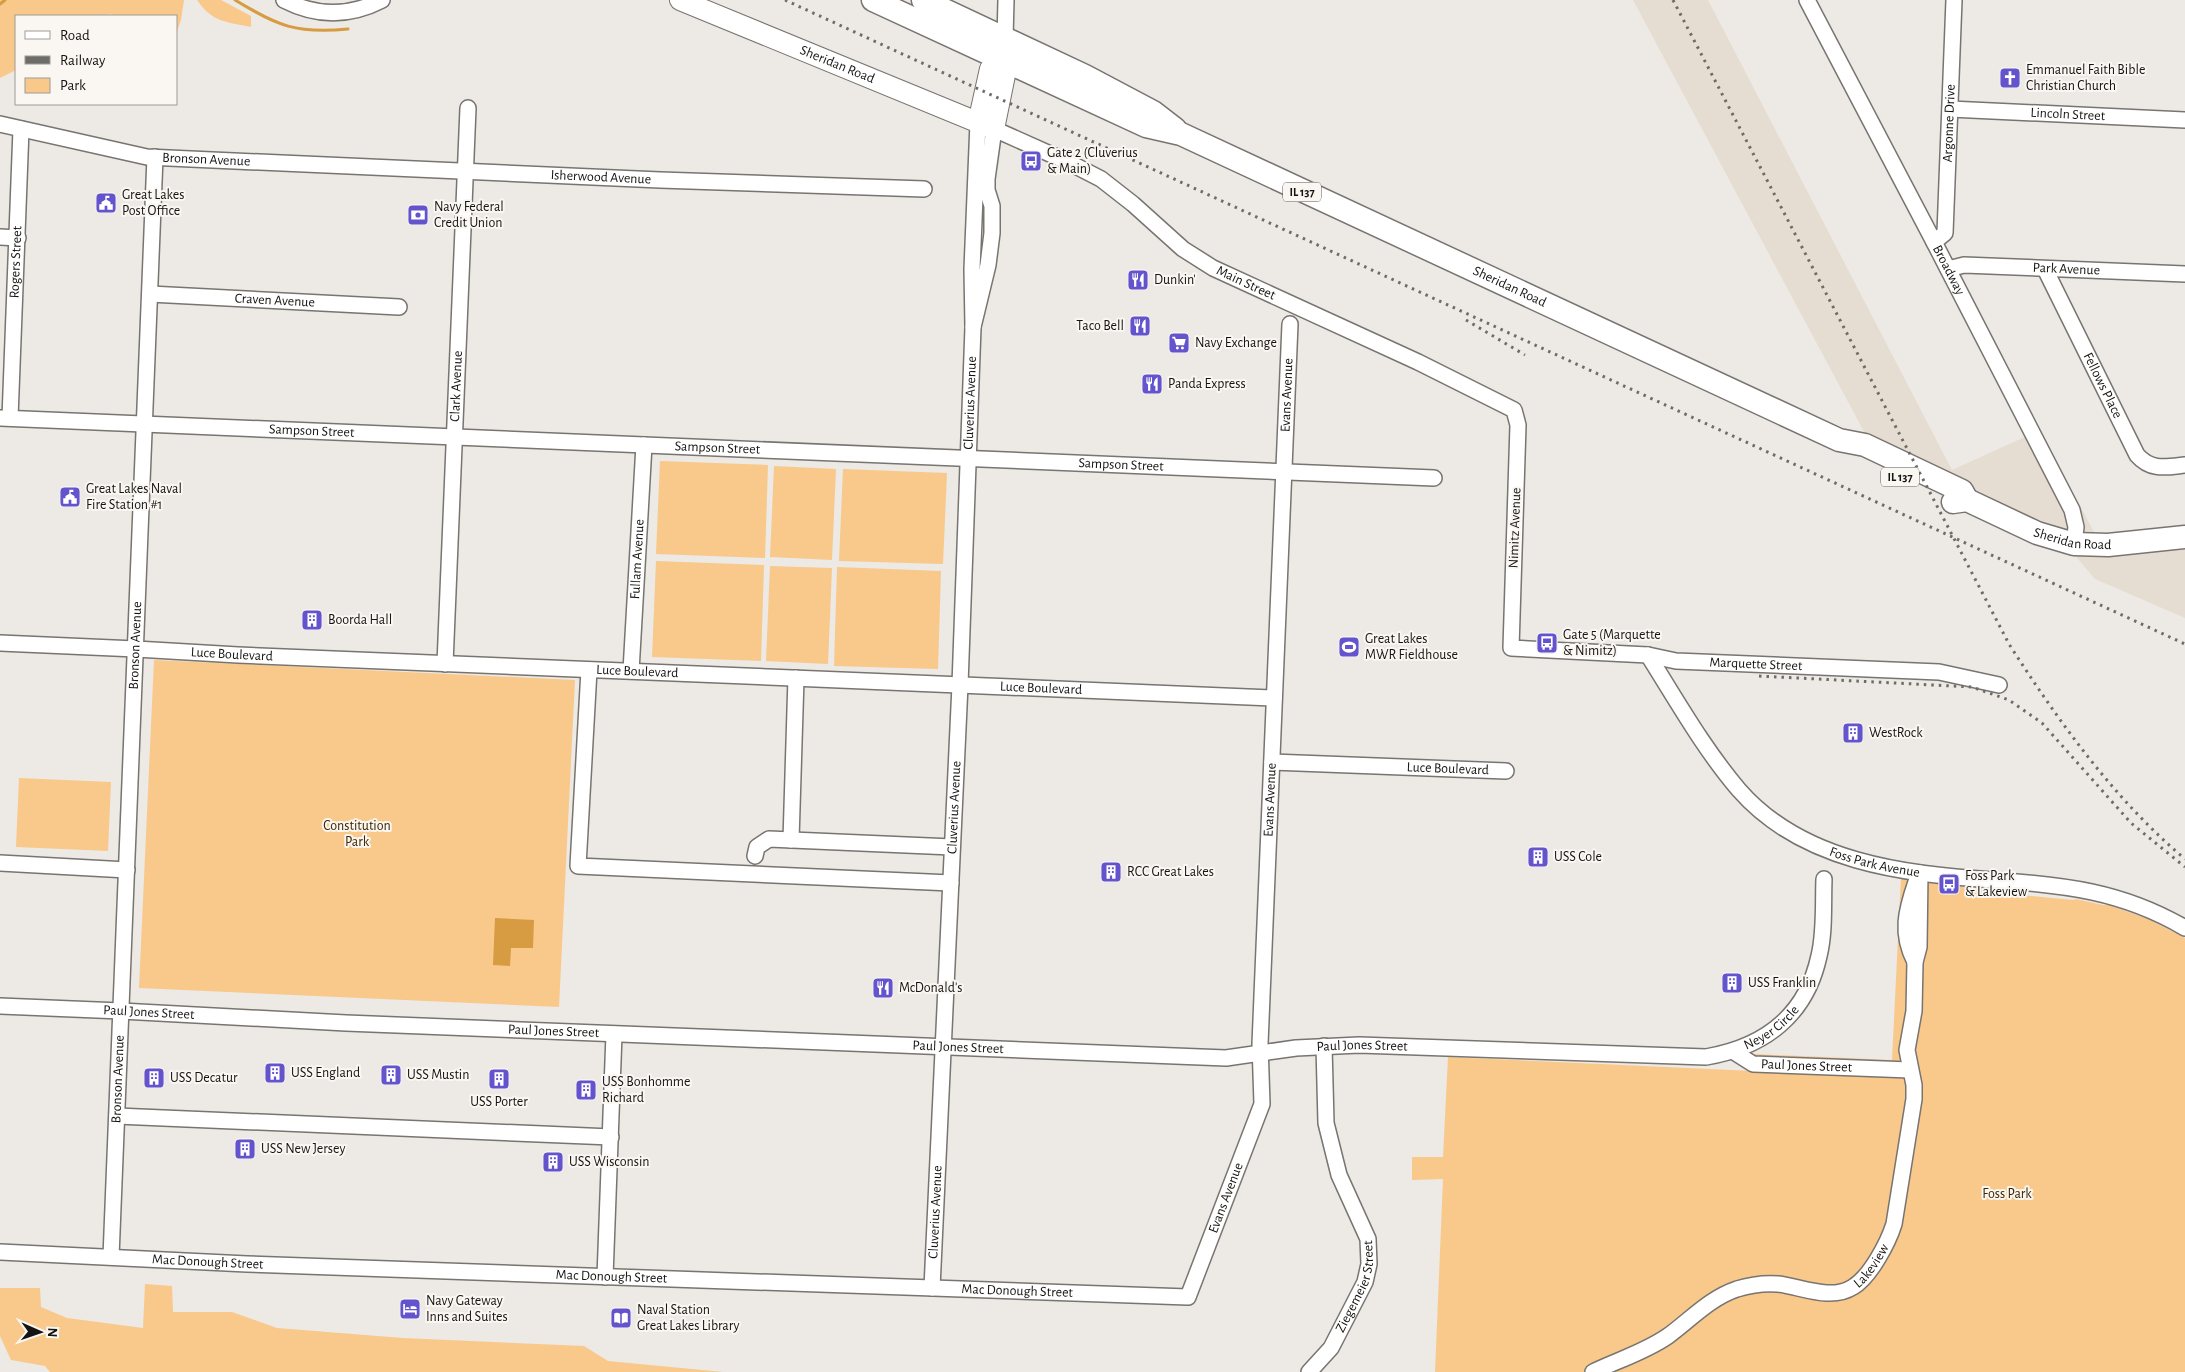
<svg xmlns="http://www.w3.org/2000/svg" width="2185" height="1372" viewBox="0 0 2185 1372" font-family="'Alegreya Sans',sans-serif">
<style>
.built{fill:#e6ddd2}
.green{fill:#f8c98b}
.water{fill:#d79b41}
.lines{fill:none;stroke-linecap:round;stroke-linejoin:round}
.stream{stroke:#d79b41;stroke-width:3}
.minor-casing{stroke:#787470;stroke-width:18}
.major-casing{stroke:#787470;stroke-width:22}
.highway-casing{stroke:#787470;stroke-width:25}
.minor{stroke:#fff;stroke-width:15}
.major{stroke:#fff;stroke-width:20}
.highway{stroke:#fff;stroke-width:22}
.rail{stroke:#6e6c68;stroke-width:3;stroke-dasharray:2.5 5;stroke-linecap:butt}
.labels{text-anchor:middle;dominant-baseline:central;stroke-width:4;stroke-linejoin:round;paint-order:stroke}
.shield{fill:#faf6f1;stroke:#5a5855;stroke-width:1}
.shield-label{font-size:12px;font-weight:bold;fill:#151412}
.street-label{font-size:14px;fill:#151412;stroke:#faf6f1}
.poi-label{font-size:14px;fill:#151412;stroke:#faf6f1;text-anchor:start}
.park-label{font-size:14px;fill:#3e2600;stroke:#faf6f1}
</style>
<rect width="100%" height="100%" fill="#ede9e4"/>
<path class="built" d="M1633,0H1708L1952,470L2040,430L2095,534L2185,526V618L2095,579L2055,532L1869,441Z"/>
<path class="green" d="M0,0H184L181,20L176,34V16H115L110,14L104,16H16V70L0,78Z
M197,0H221L251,16V27C226,22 212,22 197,0Z
M660,461L768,465L765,558L656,554Z
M774,466L836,469L832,560L770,557Z
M843,469L947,473L943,564L839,561Z
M656,561L764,565L761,661L652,657Z
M770,566L832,568L828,664L766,661Z
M837,567L941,571L938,669L834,666Z
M154,660L575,680L559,1007L139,988Z
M19,778L111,782L108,851L16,847Z
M1901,878L1946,885L1999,889L2012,894L2073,900L2076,899L2103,905H2109L2148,919L2185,938V1372H1435L1443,1179L1412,1180V1157H1443L1448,1057L1753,1071L1754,1054L1892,1060Z
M145,1284L172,1286L173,1312H232L277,1328L403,1338L584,1346L608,1361L723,1372H50L45,1366L11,1360L0,1336V1288H40L41,1307L67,1318L143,1328Z"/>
<path class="water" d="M495,918L534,920L533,948H511L510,966L493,965Z"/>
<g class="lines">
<path class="stream" d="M235,0C278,26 296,34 348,29
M0,4L5,0"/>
<g class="minor-casing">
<g id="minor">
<path d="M284,0C317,17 349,17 382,0"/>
<path id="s1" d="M1807,0L1934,242L2072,510L2076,527L2074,544"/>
<path d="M1005,38L1006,0"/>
<path id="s2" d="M1950,109L2185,120"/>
<path id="s3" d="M0,124L147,157L660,180L924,189"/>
<path d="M0,237L18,238"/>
<path id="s4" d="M1934,242L1945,233L1954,0"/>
<path id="s5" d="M1948,269L1964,265L2185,274"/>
<path id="s6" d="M2045,269L2137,455C2151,471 2166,467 2185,465"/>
<path id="s7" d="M150,294L399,307"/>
<path id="s8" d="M973,327L988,265L992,233V206L987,190V179L994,129L1068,162L1101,179L1133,204L1183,249L1213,268L1418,362L1514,410L1518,425L1511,648L1648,655L1676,661L1939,672L1999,685"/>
<path id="s9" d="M0,418L1434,478"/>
<path id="s10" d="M10,418L21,129"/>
<path id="s11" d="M0,643L136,649L238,655L1274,698"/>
<path id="s12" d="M1648,655C1677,701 1704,749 1739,790C1802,862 1903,874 1993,880C2064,885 2122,891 2185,928"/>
<path id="s13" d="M445,664L468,108"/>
<path d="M589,670L578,866L951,883"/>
<path id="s14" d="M631,671L644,445"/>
<path id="s15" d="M1272,762L1506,771"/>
<path d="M791,840L796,678"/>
<path d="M755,856L757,847L769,839L952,847"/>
<path d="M0,863L127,870"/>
<path d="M1915,962C1900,933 1906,911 1916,882"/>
<path id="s16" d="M0,1006L121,1011L346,1023L1226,1058L1296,1048L1359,1045L1706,1057C1764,1047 1806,1016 1819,956C1825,932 1823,904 1824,879"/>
<path id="s17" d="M1734,1052L1753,1064L1910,1070"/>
<path d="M117,1116L611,1137"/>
<path id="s18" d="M0,1252L247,1264L1188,1297L1262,1104L1260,1044L1290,324"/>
<path id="s19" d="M111,1257L155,157"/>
<path d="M605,1277L614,1034"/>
<path id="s20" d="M932,1288L960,685L973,327L972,269L978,123"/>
<path id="s21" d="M1309,1372L1331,1348L1365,1282L1369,1264L1368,1239L1339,1175L1326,1123L1324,1046"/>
<path id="s22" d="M1593,1372C1618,1360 1645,1352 1668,1336C1690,1320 1710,1298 1737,1289C1750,1285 1765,1283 1778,1284C1802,1287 1831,1301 1853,1287C1870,1277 1888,1243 1894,1224L1914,1099V1085L1907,1050L1914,1011L1915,962L1919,947L1920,873"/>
</g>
</g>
<g class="major-casing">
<g id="major">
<path id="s23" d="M680,0L994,129L1005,75L1002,59L1003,48"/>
<path d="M978,123L990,69L1002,59"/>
</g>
</g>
<g class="highway-casing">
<g id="highway">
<path id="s24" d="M873,0L1146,126L1181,134L1839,440L1865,445L1962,491L1967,500"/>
<path d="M923,0L1085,76L1153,112L1175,129"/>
<path id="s25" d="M1953,502L1967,500L2037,533L2074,544L2108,545L2185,537"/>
</g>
</g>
<use href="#minor" class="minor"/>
<use href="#major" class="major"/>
<use href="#highway" class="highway"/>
<path class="rail" d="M785,0L2185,644
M1673,0L2009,644C2059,722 2114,799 2185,859
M1466,320L1525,355
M1759,676L1972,687L2009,700L2042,723L2131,823L2185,867"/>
</g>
<defs>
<g id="church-square" transform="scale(1.125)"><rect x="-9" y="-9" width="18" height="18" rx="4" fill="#6353cc" stroke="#faf6f1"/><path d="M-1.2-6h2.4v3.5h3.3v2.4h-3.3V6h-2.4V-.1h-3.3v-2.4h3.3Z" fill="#fff"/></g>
<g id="bus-square" transform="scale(1.125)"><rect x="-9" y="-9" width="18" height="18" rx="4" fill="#6353cc" stroke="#faf6f1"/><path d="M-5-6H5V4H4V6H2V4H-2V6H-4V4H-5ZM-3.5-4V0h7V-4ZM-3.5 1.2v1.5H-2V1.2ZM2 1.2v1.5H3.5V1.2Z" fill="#fff"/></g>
<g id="civic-square" transform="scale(1.125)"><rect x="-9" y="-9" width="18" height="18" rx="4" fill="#6353cc" stroke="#faf6f1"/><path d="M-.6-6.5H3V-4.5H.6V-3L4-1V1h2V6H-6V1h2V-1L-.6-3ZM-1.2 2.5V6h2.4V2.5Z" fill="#fff"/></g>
<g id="bank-square" transform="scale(1.125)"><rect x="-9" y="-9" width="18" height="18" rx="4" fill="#6353cc" stroke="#faf6f1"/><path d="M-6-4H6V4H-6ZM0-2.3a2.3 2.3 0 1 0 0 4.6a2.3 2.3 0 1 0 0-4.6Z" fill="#fff"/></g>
<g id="restaurant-square" transform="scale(1.125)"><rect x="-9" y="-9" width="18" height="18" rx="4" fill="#6353cc" stroke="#faf6f1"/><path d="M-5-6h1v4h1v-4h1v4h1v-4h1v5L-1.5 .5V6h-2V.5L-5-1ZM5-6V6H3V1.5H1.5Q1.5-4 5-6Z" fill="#fff"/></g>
<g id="supermarket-square" transform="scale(1.125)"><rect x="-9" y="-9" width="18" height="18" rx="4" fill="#6353cc" stroke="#faf6f1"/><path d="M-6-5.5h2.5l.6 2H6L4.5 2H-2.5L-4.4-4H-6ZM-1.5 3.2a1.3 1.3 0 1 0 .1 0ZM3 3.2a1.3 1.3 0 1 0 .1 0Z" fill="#fff"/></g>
<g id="building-square" transform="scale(1.125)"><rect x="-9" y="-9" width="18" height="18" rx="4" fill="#6353cc" stroke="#faf6f1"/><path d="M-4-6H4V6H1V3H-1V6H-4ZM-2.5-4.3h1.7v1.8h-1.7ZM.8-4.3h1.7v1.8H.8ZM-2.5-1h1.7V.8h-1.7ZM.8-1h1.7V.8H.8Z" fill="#fff"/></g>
<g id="stadium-square" transform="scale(1.125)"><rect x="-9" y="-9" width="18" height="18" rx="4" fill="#6353cc" stroke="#faf6f1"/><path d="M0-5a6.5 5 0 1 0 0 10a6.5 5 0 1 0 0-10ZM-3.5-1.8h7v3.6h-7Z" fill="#fff"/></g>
<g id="hotel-square" transform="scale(1.125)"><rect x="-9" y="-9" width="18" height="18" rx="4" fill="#6353cc" stroke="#faf6f1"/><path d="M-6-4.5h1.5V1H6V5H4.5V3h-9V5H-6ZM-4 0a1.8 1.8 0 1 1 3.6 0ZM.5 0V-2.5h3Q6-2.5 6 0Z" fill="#fff"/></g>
<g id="library-square" transform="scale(1.125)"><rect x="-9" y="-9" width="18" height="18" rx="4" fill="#6353cc" stroke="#faf6f1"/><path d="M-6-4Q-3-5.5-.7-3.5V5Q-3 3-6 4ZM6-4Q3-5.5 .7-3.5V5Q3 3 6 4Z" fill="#fff"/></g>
</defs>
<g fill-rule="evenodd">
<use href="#church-square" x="2010" y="78"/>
<use href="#bus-square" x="1031" y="161"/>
<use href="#civic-square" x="106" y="203"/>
<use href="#bank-square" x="418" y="215"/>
<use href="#restaurant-square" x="1138" y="280"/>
<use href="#restaurant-square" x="1140" y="326"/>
<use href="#supermarket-square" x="1179" y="343"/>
<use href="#restaurant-square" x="1152" y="384"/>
<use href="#civic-square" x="70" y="497"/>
<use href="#building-square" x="312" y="620"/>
<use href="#bus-square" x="1547" y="643"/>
<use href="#stadium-square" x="1349" y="647"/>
<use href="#building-square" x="1853" y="733"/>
<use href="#building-square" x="1538" y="857"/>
<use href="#building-square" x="1111" y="872"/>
<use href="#bus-square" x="1949" y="884"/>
<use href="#building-square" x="1732" y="983"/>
<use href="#restaurant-square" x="883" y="988"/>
<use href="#building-square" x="275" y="1073"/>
<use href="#building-square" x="391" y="1075"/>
<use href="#building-square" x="154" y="1078"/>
<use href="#building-square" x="499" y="1079"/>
<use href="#building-square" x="586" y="1090"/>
<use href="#building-square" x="245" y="1149"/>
<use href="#building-square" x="553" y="1162"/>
<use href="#hotel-square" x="410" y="1309"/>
<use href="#library-square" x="621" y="1318"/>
</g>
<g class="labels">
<g class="shield">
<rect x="1283" y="182.5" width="38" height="19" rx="4"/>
<rect x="1881" y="467.5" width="38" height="19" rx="4"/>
</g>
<g class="shield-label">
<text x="1302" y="192">IL 137</text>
<text x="1900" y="477">IL 137</text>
</g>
<g class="street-label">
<text stroke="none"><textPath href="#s23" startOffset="170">Sheridan Road</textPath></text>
<text stroke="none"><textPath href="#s2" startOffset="118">Lincoln Street</textPath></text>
<text stroke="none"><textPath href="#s4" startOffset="124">Argonne Drive</textPath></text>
<text stroke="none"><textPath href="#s3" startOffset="210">Bronson Avenue</textPath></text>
<text stroke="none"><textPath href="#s3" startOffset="605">Isherwood Avenue</textPath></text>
<text stroke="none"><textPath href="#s10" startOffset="156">Rogers Street</textPath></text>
<text stroke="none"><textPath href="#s1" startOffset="305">Broadway</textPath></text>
<text stroke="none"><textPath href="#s5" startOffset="119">Park Avenue</textPath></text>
<text stroke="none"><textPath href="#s8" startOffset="499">Main Street</textPath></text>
<text stroke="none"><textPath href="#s24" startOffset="699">Sheridan Road</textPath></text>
<text stroke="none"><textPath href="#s7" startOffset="125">Craven Avenue</textPath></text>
<text stroke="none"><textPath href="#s13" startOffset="278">Clark Avenue</textPath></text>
<text stroke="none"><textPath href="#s6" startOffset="130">Fellows Place</textPath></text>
<text stroke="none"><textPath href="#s18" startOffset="2105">Evans Avenue</textPath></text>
<text stroke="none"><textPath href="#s20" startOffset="886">Cluverius Avenue</textPath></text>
<text stroke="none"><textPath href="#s9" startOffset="312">Sampson Street</textPath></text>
<text stroke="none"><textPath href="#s9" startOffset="718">Sampson Street</textPath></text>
<text stroke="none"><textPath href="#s9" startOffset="1122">Sampson Street</textPath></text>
<text transform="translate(1515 528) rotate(-88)">Nimitz Avenue</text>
<text stroke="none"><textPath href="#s25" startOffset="128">Sheridan Road</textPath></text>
<text stroke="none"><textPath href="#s14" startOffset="112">Fullam Avenue</textPath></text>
<text stroke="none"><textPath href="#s19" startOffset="612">Bronson Avenue</textPath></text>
<text stroke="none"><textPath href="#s11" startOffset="232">Luce Boulevard</textPath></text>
<text stroke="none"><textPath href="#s8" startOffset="1280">Marquette Street</textPath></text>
<text stroke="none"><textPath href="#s11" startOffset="638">Luce Boulevard</textPath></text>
<text stroke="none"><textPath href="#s11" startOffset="1042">Luce Boulevard</textPath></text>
<text stroke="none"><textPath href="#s15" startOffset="176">Luce Boulevard</textPath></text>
<text stroke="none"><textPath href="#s18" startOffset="1700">Evans Avenue</textPath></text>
<text stroke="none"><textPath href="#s20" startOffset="481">Cluverius Avenue</textPath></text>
<text stroke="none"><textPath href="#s12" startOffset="320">Foss Park Avenue</textPath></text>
<text stroke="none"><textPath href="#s16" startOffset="149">Paul Jones Street</textPath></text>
<text stroke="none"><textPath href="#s16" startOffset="1781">Neyer Circle</textPath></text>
<text stroke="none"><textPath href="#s16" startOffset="554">Paul Jones Street</textPath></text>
<text stroke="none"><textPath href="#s16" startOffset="959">Paul Jones Street</textPath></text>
<text stroke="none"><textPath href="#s16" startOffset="1364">Paul Jones Street</textPath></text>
<text stroke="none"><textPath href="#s17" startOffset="76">Paul Jones Street</textPath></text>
<text stroke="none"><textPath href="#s19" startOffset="178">Bronson Avenue</textPath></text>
<text stroke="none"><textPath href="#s18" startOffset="1295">Evans Avenue</textPath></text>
<text stroke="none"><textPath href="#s20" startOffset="76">Cluverius Avenue</textPath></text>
<text stroke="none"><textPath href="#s18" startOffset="208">Mac Donough Street</textPath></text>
<text stroke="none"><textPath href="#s22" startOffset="314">Lakeview</textPath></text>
<text stroke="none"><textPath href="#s18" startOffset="612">Mac Donough Street</textPath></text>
<text stroke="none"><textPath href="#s21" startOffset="100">Ziegemeier Street</textPath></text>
<text stroke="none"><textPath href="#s18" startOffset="1018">Mac Donough Street</textPath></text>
</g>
<g class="poi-label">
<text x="2026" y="70">Emmanuel Faith Bible<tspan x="2026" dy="16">Christian Church</tspan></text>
<text x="1047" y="153">Gate 2 (Cluverius<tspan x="1047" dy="16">&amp; Main)</tspan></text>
<text x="122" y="195">Great Lakes<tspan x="122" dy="16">Post Office</tspan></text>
<text x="434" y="207">Navy Federal<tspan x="434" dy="16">Credit Union</tspan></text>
<text x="1154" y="280">Dunkin'</text>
<text x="1124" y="326" text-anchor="end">Taco Bell</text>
<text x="1195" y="343">Navy Exchange</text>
<text x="1168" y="384">Panda Express</text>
<text x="86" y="489">Great Lakes Naval<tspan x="86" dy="16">Fire Station #1</tspan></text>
<text x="328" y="620">Boorda Hall</text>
<text x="1563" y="635">Gate 5 (Marquette<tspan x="1563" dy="16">&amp; Nimitz)</tspan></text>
<text x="1365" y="639">Great Lakes<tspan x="1365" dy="16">MWR Fieldhouse</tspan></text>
<text x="1869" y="733">WestRock</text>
<text x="1554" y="857">USS Cole</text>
<text x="1127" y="872">RCC Great Lakes</text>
<text x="1965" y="876">Foss Park<tspan x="1965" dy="16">&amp; Lakeview</tspan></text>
<text x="1748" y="983">USS Franklin</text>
<text x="899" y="988">McDonald's</text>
<text x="291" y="1073">USS England</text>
<text x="407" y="1075">USS Mustin</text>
<text x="170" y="1078">USS Decatur</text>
<text x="602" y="1082">USS Bonhomme<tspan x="602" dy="16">Richard</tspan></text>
<text x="499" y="1102" text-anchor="middle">USS Porter</text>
<text x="261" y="1149">USS New Jersey</text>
<text x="569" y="1162">USS Wisconsin</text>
<text x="426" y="1301">Navy Gateway<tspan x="426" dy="16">Inns and Suites</tspan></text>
<text x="637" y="1310">Naval Station<tspan x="637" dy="16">Great Lakes Library</tspan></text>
</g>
<g class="park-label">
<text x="357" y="826">Constitution<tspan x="357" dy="16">Park</tspan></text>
<text x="2007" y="1194">Foss Park</text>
</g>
</g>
<rect x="15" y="15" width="162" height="90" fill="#faf6f1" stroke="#9e9c98"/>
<rect x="25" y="31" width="25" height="8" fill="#ffffff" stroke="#9e9c98"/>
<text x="60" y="40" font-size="15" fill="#151412">Road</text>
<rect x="25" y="56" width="25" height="8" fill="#6e6c68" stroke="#9e9c98"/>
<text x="60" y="65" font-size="15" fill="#151412">Railway</text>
<rect x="25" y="78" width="25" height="15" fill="#f8c98b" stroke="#9e9c98"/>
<text x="60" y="90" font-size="15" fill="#151412">Park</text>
<g transform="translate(40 1332) rotate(92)" stroke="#faf6f1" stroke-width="4" paint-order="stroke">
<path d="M0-4L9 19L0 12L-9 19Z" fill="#151412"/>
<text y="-8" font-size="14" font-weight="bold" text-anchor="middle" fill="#151412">N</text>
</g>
</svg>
